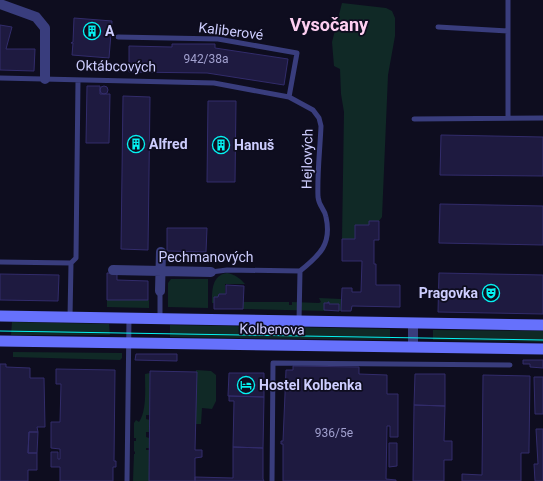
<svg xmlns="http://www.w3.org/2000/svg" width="543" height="481" viewBox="0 0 543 481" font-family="Roboto,sans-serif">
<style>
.green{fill:#102926}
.building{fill:#1e1a40;stroke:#322c6b}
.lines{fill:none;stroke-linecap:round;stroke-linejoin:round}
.service{stroke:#393d7d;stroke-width:5}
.minor{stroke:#393d7d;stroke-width:10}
.secondary{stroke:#6671fc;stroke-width:11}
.tram{stroke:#05f1f1;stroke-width:1}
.labels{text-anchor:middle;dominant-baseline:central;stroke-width:3.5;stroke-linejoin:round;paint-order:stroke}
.number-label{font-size:12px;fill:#a1a0ce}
.poi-label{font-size:14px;font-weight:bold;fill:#cdcdfe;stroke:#0e0d1f;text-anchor:start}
.street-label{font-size:14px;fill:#cdcdfe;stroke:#0e0d1f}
.district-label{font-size:18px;font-weight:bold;fill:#fecff1;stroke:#0e0d1f}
</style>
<rect width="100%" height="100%" fill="#0e0d1f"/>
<path class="green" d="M342,3L386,8L392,11L395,18V36L388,75L382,217L379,221H370L369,225L355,239H342L344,112L341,94L340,69L334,66L332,42Z
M227,273C234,274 241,279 245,284H225V294H219L218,297L214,303H212C212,290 212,275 227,273Z
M171,279H208V308L168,307V283Z
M319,298L341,299V311H339L329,304V302H328V303H324V309L328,311L243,309V302H289V305H292V302L319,303L321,302Z
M107,300H149V308L107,307Z
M12,322L109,324L110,335H11Z
M170,325L390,329V340L170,337Z
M433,330L543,331V342L433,340Z
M13,352L122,353V358L120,360L13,357Z
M196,370L211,371L216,375V401L212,409L202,408L201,424H196Z
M150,373V415H146V419L150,420L149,432H146V437L149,438V448H146V450H149V481H133L134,454H135V452L134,451V441H136V438H134V423L136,420L139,422C147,411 145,387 145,374Z"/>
<path class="building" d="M74,18L112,21L109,58L72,55L73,43H71L73,42Z
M0,25L12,27L6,49H35L34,71L0,70Z
M172,44H215V48L288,59L284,85L207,73L129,72V46L172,47Z
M87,86H100V94H110L109,143H86Z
M100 90a4 4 0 1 1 8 0a4 4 0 1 1-8 0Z
M123,96L150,97L148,250L121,249Z
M208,101H236L235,182H207Z
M441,135L543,137V176L440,175Z
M440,204L543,206V245L439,243Z
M369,221H379V240H374V264H376V285H400V307L352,306L351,311H341L342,288H352V292H361L362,261H342V239H355V225H369Z
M167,228H207L206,252L167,251Z
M107,273H117V280L148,281V300H107Z
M439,273L543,275V314L438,312Z
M0,274L59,275L58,301L0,300Z
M226,285L244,286L243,309H214V297H218L219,294H226Z
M328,302H329V304H339V311L324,310V303H328Z
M136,354H177V361L135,360Z
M523,360H543V368L530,367V364H523Z
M0,364H6V367L30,368V378H44L45,427H37L38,432H29L28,453H37V470H28V481H0Z
M293,366L359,367V374L387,375V394H398V437H390V426H387L386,479L396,480V481H283V444H281V441H283L286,370H293Z
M56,369L115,370L114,461H116V467H113V481H60V467H51V452H58V459H60V449L51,448V422H60L61,384H56Z
M150,371L197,372L195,450H202V457L195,458V481H149Z
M229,373H264V397L228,396Z
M415,374H445V406L414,405Z
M483,375L530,376L529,449V453H521V481H462V474L482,475Z
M534,377H543V414H535Z
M229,396L264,397L263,448L233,447L234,401H229Z
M414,405L445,406L444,441H452V460H444V481H413Z
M536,429H543V481H535L534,464H538Z
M29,432H38L37,453H28Z
M389,443H397V466L389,467Z
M233,447L263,448V479L264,481H195V477L233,478Z"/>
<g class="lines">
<path class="service" d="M438,27L508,31
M118,37L218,39L297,53L289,97
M0,78L214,83L289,97L313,110L319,118L321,126C320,150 317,174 318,197C319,207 325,209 326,217C332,244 320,255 300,271L299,321
M508,118V0
M414,119L543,118
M0,262L71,263L70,317
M71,263L76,258L78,80
M211,272L227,270L300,271
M160,319V291
M127,481L129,318
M272,481L273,363L510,365"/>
<path class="minor" d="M0,4L36,17L45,28V79
M113,270L211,272
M160,291L161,252
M413,346V323"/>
<path class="secondary" d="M0,316L543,325
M0,341L543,349"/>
<path class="tram" d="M0,331L543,340"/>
</g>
<defs>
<g id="building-ring" transform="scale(0.9)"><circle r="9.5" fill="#0e0d1f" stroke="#05f1f1" stroke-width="1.5"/><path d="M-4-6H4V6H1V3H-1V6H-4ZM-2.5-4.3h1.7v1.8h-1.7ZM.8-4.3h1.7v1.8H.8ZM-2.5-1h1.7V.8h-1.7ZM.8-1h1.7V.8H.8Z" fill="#05f1f1"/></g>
<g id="theatre-ring" transform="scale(0.9)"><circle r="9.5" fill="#0e0d1f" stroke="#05f1f1" stroke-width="1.5"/><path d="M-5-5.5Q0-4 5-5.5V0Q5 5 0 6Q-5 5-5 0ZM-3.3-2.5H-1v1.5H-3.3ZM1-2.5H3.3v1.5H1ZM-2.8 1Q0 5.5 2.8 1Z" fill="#05f1f1"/></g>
<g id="hotel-ring" transform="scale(0.9)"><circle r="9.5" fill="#0e0d1f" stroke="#05f1f1" stroke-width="1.5"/><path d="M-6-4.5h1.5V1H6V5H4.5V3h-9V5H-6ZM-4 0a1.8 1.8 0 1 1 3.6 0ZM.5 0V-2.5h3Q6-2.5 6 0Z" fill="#05f1f1"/></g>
</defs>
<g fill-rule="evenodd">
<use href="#building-ring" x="92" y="31"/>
<use href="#building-ring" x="136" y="144"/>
<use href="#building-ring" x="221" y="145"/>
<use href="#theatre-ring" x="491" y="293"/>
<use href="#hotel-ring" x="246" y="385"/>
</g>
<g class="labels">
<g class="number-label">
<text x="206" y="59">942/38a</text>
<text x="334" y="433">936/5e</text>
</g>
<g class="poi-label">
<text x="105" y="31">A</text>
<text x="149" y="144">Alfred</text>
<text x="234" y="145">Hanuš</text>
<text x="478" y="293" text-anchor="end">Pragovka</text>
<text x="259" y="385">Hostel Kolbenka</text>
</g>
<g class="street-label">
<text transform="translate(231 31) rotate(7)">Kaliberové</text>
<text transform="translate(116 66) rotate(1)">Oktábcových</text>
<text transform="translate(307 159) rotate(-89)">Hejlových</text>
<text x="206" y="257">Pechmanových</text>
<text transform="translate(272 329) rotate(1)">Kolbenova</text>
</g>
<g class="district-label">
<text x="329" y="24">Vysočany</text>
</g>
</g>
</svg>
